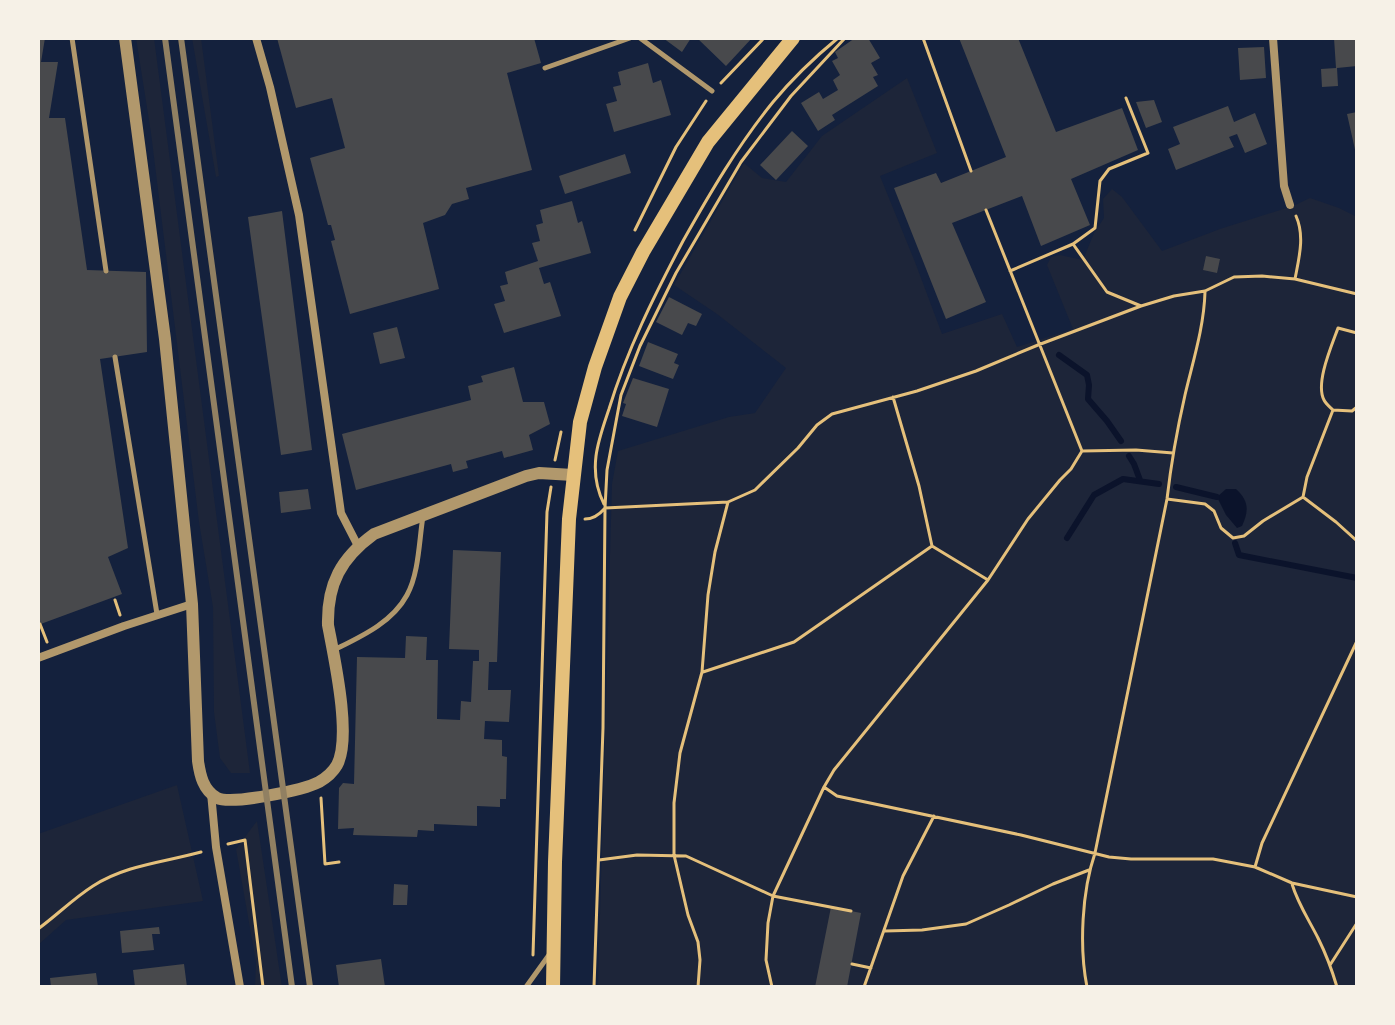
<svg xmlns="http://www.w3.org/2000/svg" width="1395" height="1025" viewBox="0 0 1395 1025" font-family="Georgia,serif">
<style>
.green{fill:#1d2539}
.water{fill:#0b132b}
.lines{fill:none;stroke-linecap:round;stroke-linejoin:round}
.stream{stroke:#0b132b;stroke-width:6}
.building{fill:#48494c}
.path{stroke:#e5c07b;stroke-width:3}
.service{stroke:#b1986c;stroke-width:5}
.minor{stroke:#b1986c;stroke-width:8}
.tertiary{stroke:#b1986c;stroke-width:12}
.secondary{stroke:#e5c07b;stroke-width:14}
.rail{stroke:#918062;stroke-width:6}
</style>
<rect width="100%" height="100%" fill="#14213d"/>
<path class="green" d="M136,38H154L250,773H231L220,758L214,712L213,607L199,522L151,133Z
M192,38H201L219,176L216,177Z
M907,78L937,153L880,176L915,262L942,334L1002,314L1017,347L1073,329L1047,265L1051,257L1060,255L1083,260L1094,233L1104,218L1103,199L1112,189L1122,197L1162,251L1220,229L1293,206L1310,198L1339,208L1357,217V987H598L612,484L618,451L729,417L755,413L786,368L717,314L674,285L744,163L762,178L786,182L822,136Z
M177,785L203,901L66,920L38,945V834Z
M257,821L282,987H255L256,962L236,849Z"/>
<path class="water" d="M1226,489H1236C1249,501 1249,511 1242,526L1237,528L1226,515L1217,497Z"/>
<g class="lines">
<path class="stream" d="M1059,355L1087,375L1089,385L1088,399L1107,421L1121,441
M1129,456L1134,464L1140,480
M1176,487L1217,497
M1067,538L1094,495L1123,479L1159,484
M1235,543L1239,555L1357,578"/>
</g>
<path class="building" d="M38,38H45L41,62H58L49,118H65L87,270L146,272L147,352L100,359L128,548L108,557L122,594L38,625Z
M277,38H534L541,63L507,73L532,170L466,188L469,199L452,204L445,215L423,223L439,289L350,314L331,241L335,240L331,225H328L310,158L345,148L332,98L296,108Z
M663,38H691L682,52Z
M697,38H752L726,66Z
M855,38H868L880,58L871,63L878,75L873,77L878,86L832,115L835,120L818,131L801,103L819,92L823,99L838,90L833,80L840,75L832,61L838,58L835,52Z
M959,38H1018L1056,132L1122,108L1138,150L1071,179L1090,225L1041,246L1022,196L952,223L986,302L946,319L894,188L936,173L941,183L1006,157Z
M1334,38H1357V66L1337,68L1338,86L1322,87L1321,69L1336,68Z
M1264,47L1266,78L1240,80L1238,48Z
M648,63L653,83L661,80L671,115L614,132L606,104L617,101L613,87L621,85L618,72Z
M1154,100L1162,122L1146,128L1136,102Z
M1228,106L1234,122L1255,113L1267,144L1245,153L1237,134L1229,137L1234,147L1176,170L1168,149L1180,144L1173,127Z
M1357,112V154H1356L1347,114Z
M792,131L808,146L776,180L760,165Z
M625,154L631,173L565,194L559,176Z
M572,201L578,223L582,221L591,253L539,268L544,284L550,282L561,316L504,333L494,304L505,301L500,286L508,284L505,272L538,261L532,243L540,241L536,225L543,223L540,210Z
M282,211L312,450L281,455L248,217Z
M1206,256L1220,259L1217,273L1203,270Z
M669,297L702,314L696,326L688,323L682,335L656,322Z
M397,327L405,358L380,364L373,333Z
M648,342L678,354L674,363L679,365L673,379L639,366Z
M514,367L523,402H544L550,424L529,435L533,450L504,458L502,451L466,461L468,468L453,472L451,464L356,490L342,434L471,400L468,386L483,382L481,376Z
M633,378L669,389L657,427L622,416L626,404L623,403Z
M308,489L311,509L281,513L279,492Z
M453,550L501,552L497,662H489L488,690H511L509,722L485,721L484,739L502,740V756L507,757L506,799H500V807L477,806V826L434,824V831L418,830L417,837L353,835L354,828L338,829L339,788L343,783L354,784L357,657L405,658L406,636L427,637L426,660H438L437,719L460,720L461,701L471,702L473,661H479V650L449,649Z
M394,884L408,885L407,905H393Z
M831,907L861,913L847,987H815Z
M159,927L160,934H152L154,950L122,953L120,931Z
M381,959L385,987H339L336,965Z
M184,964L187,987H135L133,970Z
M96,973L98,987H51L50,978Z"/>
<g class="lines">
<path class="path" d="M923,38L971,171
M721,83L764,38
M986,210L1082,451L1071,469L1060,480L1028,519L988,580L834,770L824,787L837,796L1021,835L1109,857L1131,859H1213L1255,867L1292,883L1357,897
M635,230L676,147L706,101
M1073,244L1095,228L1100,181L1109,169L1148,153L1126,98
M1010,271L1073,244L1107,292L1141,306
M1295,279C1299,258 1305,236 1296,216
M893,397L919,486L932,546L988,580
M1333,410C1330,407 1326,404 1324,400C1315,383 1332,345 1338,328L1357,333
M1082,451L1136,450L1173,453
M555,460L561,432
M1303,497L1307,477L1333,410L1352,411L1357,407
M1167,499L1205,504L1214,511L1221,528L1233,538L1244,536L1263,521L1303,497L1336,522L1357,541
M604,504C597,490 594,472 596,456C598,440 604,424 609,409C627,350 654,296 683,241C710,193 738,145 773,102C792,79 815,57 838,38
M585,519C593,519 600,514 605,508L728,502L755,490L798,448L817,425L832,414L917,391L976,371L1038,345L1141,306L1174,296L1205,291L1234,277L1262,276L1295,279L1357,294
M115,600L120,615
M40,624L47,642
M703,672L794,642L932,546
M321,798L325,864L339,862
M228,844L245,840L263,987
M599,860L637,855L686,856L773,896L851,911
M1255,867L1262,843L1357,641
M1292,884C1298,904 1309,920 1318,938C1326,954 1332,970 1337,987
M38,929C57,915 74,898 93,886C125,865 165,862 201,852
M885,931L922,930L966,924L1009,905L1053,884L1089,870
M533,955L547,512L551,487
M852,964L871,968
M1330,965L1357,923
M594,987L603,728L605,508L607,470L621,395L640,346L676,273L741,162L791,96L845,38
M698,987L700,960L698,942L688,915L674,855V803L680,753L702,672L708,595L715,552L728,502
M772,987L766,960L768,923L773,896L824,787
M864,987L903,876L934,816
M1087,987C1079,947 1082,891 1095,853L1167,499C1171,464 1177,430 1185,395C1193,361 1204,327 1205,292"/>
<path class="service" d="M72,38L106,271
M640,38L712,91
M545,68L630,38
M115,357L157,614
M334,650C360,637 392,623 407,595C419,573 419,541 423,516
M526,987L549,955"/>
<path class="minor" d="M256,38L270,87L299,215L341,513L358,546
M1273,38L1284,186L1290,205
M38,658L124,626L192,604
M211,793L216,847L240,987"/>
<path class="tertiary" d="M125,38L165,339L192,604L198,761C200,775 203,790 217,798C232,805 304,790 319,782C326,778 333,772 337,765C352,737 334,657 328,625C327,584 341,558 374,534L526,476L539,473L573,475"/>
<path class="secondary" d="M553,987L555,862L569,519L580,422L595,367L620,297L643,252L708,142L793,38"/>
<path class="rail" d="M165,38L292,987
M181,38L310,987"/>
</g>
<rect width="1395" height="1025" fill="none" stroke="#f6f1e7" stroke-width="80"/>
</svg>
